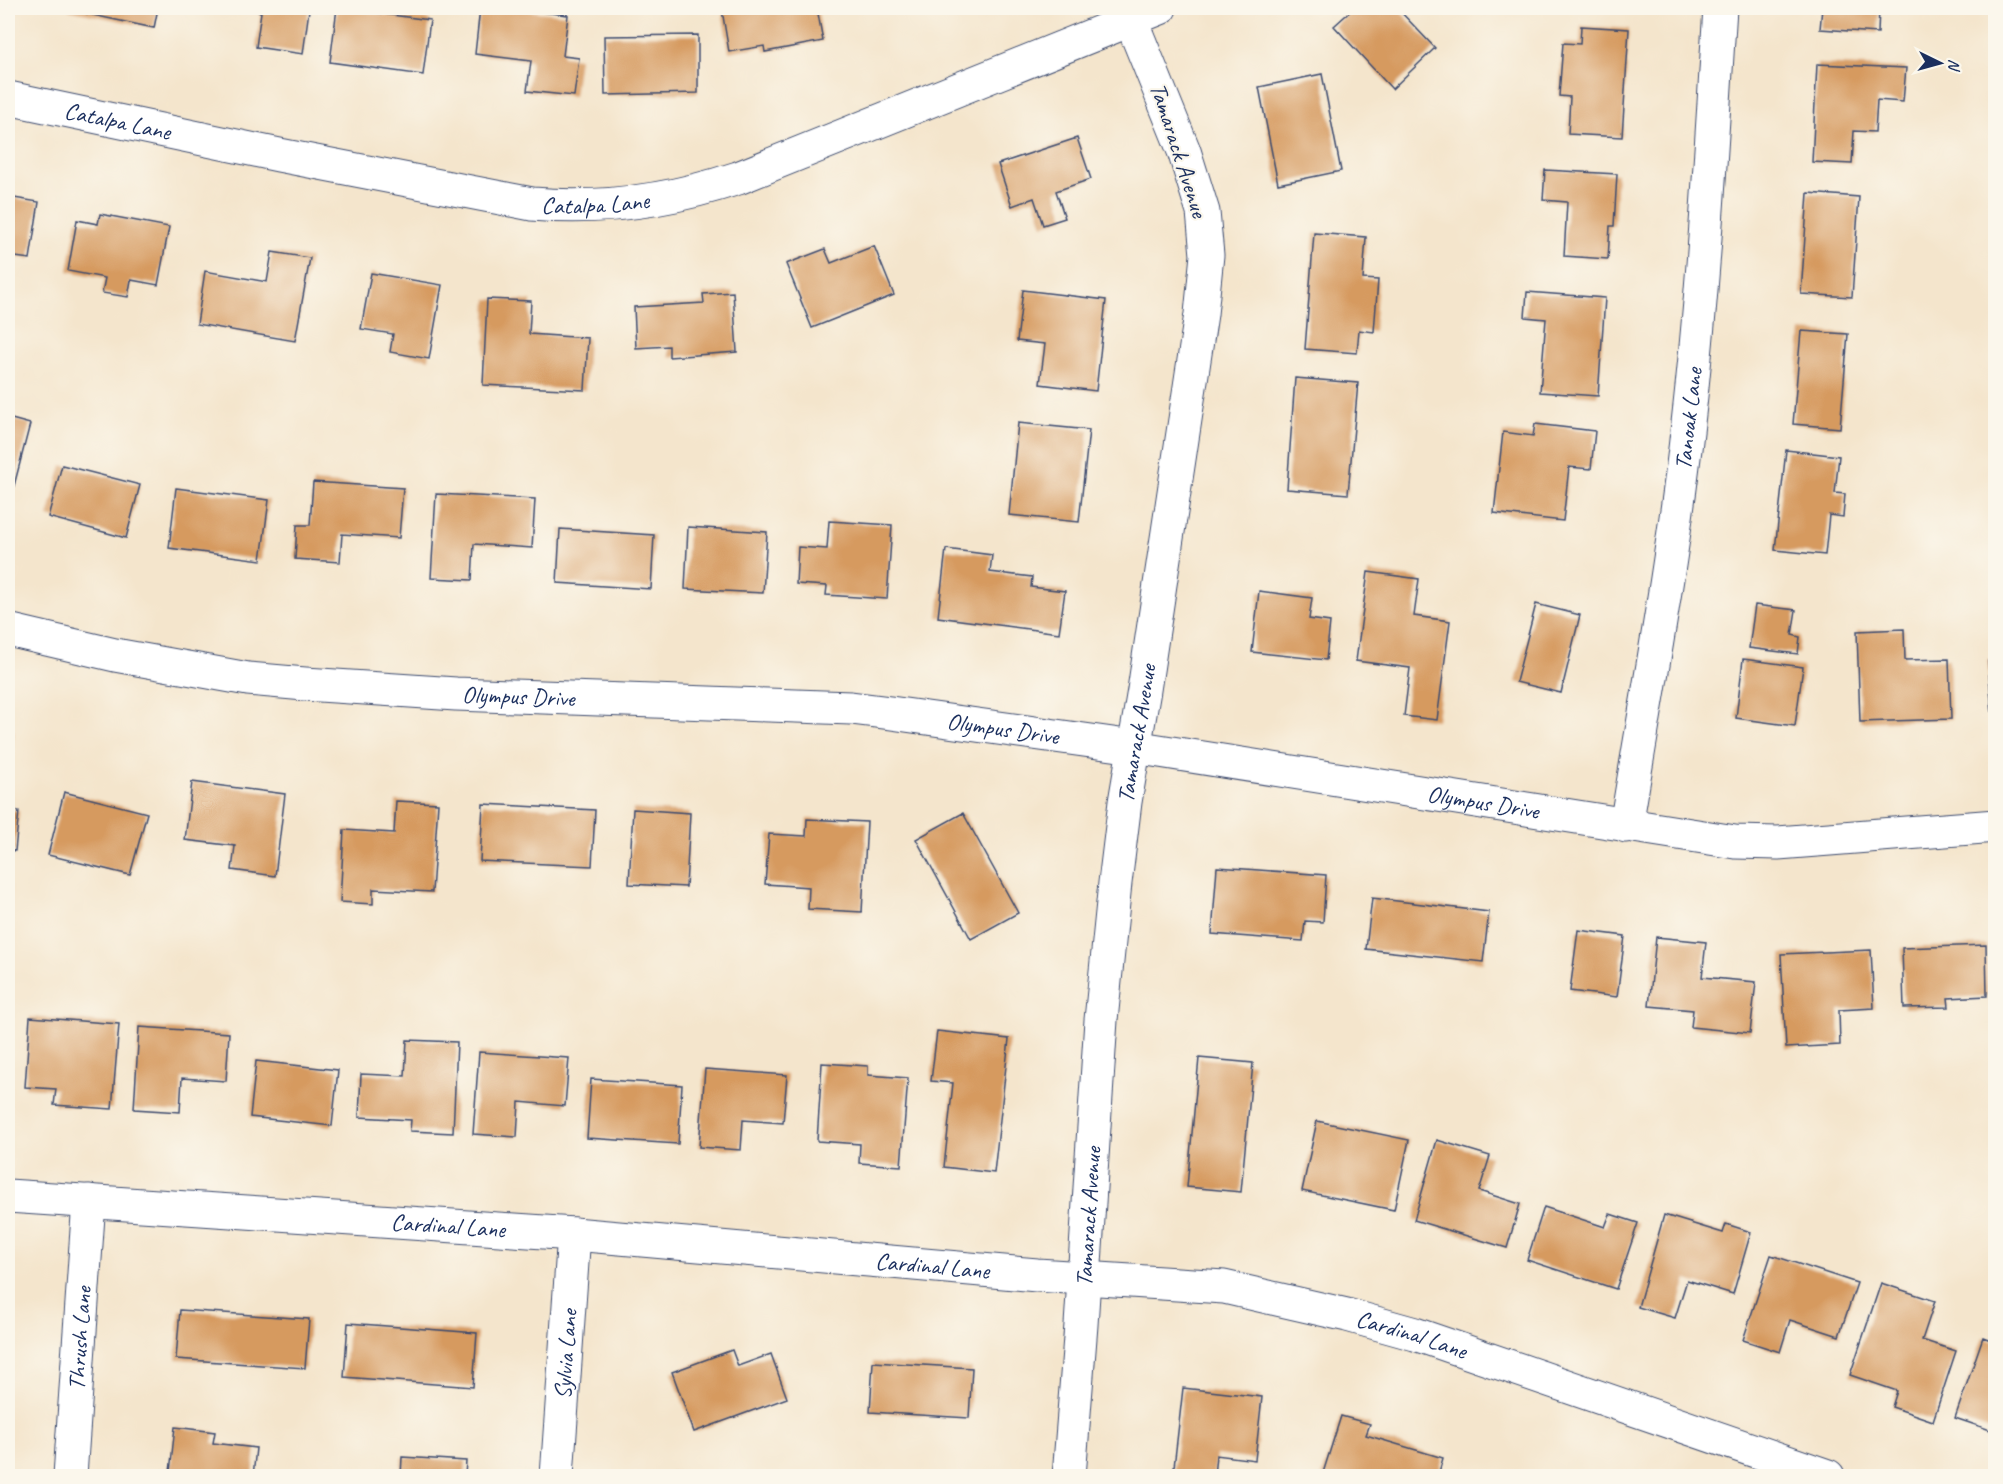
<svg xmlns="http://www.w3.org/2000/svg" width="2003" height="1484" viewBox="0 0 2003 1484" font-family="Caveat,sans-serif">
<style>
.building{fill:#d69a5e}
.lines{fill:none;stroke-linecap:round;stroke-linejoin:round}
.street-casing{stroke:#3c4a6e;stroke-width:35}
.street{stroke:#fff;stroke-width:33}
.labels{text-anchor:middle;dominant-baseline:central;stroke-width:4.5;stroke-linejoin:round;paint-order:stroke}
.street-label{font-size:24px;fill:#1b2f5e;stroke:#fbf7ec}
</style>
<rect width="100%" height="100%" fill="#fbf7ec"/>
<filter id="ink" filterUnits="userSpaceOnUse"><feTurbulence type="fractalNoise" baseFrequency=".0167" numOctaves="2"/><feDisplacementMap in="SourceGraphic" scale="12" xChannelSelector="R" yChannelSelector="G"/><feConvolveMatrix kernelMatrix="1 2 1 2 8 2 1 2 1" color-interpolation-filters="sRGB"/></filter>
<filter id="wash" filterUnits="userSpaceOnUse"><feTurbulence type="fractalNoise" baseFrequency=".008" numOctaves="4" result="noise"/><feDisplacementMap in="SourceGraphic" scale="24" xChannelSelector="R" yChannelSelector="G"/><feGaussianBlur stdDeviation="1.35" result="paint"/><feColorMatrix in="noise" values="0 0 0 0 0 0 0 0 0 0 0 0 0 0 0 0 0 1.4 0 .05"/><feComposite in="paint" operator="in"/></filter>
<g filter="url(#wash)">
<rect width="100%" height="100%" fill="#f4e5cc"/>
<g id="blocks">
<path class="building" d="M69,8H158L154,28L69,10Z
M238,8H295L309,10L303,54L256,47L261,12Z
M337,8L430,20L423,75L330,62Z
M480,8H503L568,15L563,56L579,58L574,96L527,91L531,61L475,54Z
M736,8H817L823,41L765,52L764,46L729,52L722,10Z
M1354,8H1397L1435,48L1392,89L1334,26Z
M1822,8H1879L1878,33L1820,29Z
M1581,26L1629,29L1622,137L1568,134L1570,97L1559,96L1563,43L1580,44Z
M698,35V93L605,95L604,36Z
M1817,64L1906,68L1903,102L1877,100L1875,132L1854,131L1852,164L1812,162Z
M1322,74L1341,171L1278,184L1259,87Z
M1077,138L1091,179L1056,191L1065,218L1043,225L1034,198L1012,206L998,164Z
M1545,170L1617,174L1614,226H1610L1608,259L1564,256L1567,202L1543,200Z
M1808,193L1859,197L1852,297L1801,294Z
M8,197L39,202L30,259L8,256Z
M100,214L169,227L158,285L131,280L128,297L102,293L105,278L68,271L77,220L98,224Z
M1314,233L1366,237L1363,279L1378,280L1374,332L1359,330L1357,353L1305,349Z
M874,246L894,295L812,328L786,264L825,249L831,263Z
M272,252L310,258L295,341L197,324L205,271L267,282Z
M371,273L442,285L429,359L390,352L393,334L361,329Z
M1023,290L1106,300L1096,391L1040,384L1045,344L1017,341Z
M733,292L737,352L669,357V346L636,348L634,307L704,303L703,294Z
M1527,292L1605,298L1598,396L1540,392L1546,319L1525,317Z
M487,299L531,301L529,334L588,338L585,390L483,385Z
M1801,331L1848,334L1840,428L1793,424Z
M1295,378L1358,383L1348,494L1287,489Z
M8,418L30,424L8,509Z
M1018,423L1089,430L1079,522L1009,515Z
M1535,424L1595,431L1591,469L1569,467L1563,521L1494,513L1503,432L1533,436Z
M1786,450L1839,456L1835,493L1845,494L1843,517L1829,515L1825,555L1775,550Z
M62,465L140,485L126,538L48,517Z
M313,482L403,488L399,538L342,534L340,562L295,559L297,525H310Z
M176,488L269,500L261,560L169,548Z
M436,494L535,499L532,548L474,544L472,580L431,578Z
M829,521L892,525L887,599L826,595L827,586L796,584L798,547L827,549Z
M688,527L767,532L763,593L685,589Z
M560,529L654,535L651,589L557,583Z
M946,549L992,555L990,572L1032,577L1031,587L1065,591L1059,633L938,617Z
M1368,572L1419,579L1414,616L1450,621L1437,720L1404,716L1410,668L1356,661Z
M1259,591L1312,598L1309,619L1330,622L1326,660L1252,652Z
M1536,604L1580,615L1561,693L1516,682Z
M1755,605L1796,610L1792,635L1800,637L1798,654L1749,648Z
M1904,629L1905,660L1949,659L1951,719L1860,722L1857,631Z
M1743,659L1803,667L1795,726L1736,718Z
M1996,660V713L1992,714L1988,661Z
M8,731L14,732L9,766H8Z
M192,782L285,794L275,876L232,870L235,846L185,840Z
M64,792L147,813L130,875L48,855Z
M396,801L438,803L432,892L373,889V904L340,902L344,830L394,833Z
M483,804L595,810L592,866L480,861Z
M8,809L19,811L15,851L8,850Z
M633,809L690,813L686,887L629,884Z
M963,813L1018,913L971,939L916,839Z
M807,819L867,822L862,912L808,909L809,887L765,884L769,834L806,836Z
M1217,867L1326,875L1323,922L1305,921L1303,941L1212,934Z
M1372,898L1489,912L1483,962L1366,949Z
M1578,930L1625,936L1617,997L1570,991Z
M1656,937L1706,942L1702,977L1756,982L1750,1033L1691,1027L1693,1010L1649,1006Z
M1986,945L1987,996L1948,998L1949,1007L1904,1008L1902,948Z
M1871,950L1874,1008L1839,1010L1840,1045L1786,1048L1781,954Z
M30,1017L119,1024L112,1109L54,1105L56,1089L25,1087Z
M139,1027L229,1033L226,1081L182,1078L180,1112L134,1109Z
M937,1031L1009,1039L994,1173L944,1167L953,1083L931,1081Z
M407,1040L457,1042L453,1133L410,1131L411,1120L359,1117L361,1074L405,1076Z
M479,1052L569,1058L565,1106L519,1102L517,1137L473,1134Z
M1199,1058L1253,1063L1241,1192L1187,1187Z
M256,1061L338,1070L332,1126L250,1117Z
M822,1063L868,1066V1075L908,1078L901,1166L859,1163L860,1144L817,1141Z
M705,1069L787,1075L783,1123L743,1120L741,1150L699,1147Z
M591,1079L682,1085L678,1144L587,1138Z
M1317,1121L1409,1140L1394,1210L1302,1191Z
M1437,1140L1490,1156L1479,1191L1520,1204L1507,1248L1414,1220Z
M1544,1207L1605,1227L1610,1214L1638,1223L1616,1289L1527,1260Z
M1664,1215L1723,1233L1726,1224L1751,1232L1733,1294L1687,1280L1675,1318L1638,1307Z
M1771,1255L1857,1283L1839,1336L1790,1320L1780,1352L1743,1340Z
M1881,1283L1935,1301L1922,1340L1956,1351L1933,1421L1892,1407L1897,1391L1850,1375Z
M180,1310L309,1319L305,1368L176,1359Z
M348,1323L477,1333L473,1387L344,1377Z
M1983,1337L1996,1342V1432L1955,1418Z
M732,1350L738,1366L771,1354L787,1398L694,1432L672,1372Z
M873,1362L972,1368L969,1418L870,1412Z
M1183,1388L1262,1397L1255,1460L1216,1455L1214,1476H1173Z
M1341,1416L1370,1424L1366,1435L1443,1458L1438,1476H1322Z
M175,1427L215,1432L213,1443L256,1448L253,1476H205L170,1472Z
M402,1457L466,1461L465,1476H401Z
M669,1472L708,1475V1476H669Z"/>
</g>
</g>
<g filter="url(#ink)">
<use href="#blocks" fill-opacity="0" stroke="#3c4a6e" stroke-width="1.5"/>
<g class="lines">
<g class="street-casing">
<g id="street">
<path id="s1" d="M8,98L279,155L532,204C601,210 672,200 738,178L1160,8"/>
<path id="s2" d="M8,630L115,655L248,679L305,684L456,694L851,708L891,713L1134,747L1735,842L1778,843L1996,826"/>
<path id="s3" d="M1626,826C1648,692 1673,558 1688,423C1704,285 1711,146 1720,8"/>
<path id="s4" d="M8,1196L574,1234L1037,1275L1224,1287L1347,1315L1415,1334L1828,1476"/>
<path id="s5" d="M70,1476L89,1201"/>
<path id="s6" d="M557,1476L574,1234"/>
<path id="s7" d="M1069,1476L1081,1325L1101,1020L1115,883L1125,802L1144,690L1201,314L1207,255L1203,212L1184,151L1126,8"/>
</g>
</g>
<use href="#street" class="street"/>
</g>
</g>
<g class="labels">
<g class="street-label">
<text stroke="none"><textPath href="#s1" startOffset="112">Catalpa Lane</textPath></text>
<text transform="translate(1179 150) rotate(72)">Tamarack Avenue</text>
<text stroke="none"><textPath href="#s1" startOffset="598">Catalpa Lane</textPath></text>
<text stroke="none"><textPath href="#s3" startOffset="412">Tanoak Lane</textPath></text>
<text stroke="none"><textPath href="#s2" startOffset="516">Olympus Drive</textPath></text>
<text stroke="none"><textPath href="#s2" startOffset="1002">Olympus Drive</textPath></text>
<text stroke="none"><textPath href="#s7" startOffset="746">Tamarack Avenue</textPath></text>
<text stroke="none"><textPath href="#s2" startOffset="1488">Olympus Drive</textPath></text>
<text stroke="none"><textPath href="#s7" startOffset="260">Tamarack Avenue</textPath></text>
<text stroke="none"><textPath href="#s4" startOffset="441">Cardinal Lane</textPath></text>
<text stroke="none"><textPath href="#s4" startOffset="927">Cardinal Lane</textPath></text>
<text stroke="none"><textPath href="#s4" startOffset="1413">Cardinal Lane</textPath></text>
<text stroke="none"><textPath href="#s5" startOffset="138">Thrush Lane</textPath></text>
<text stroke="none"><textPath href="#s6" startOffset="122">Sylvia Lane</textPath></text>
</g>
</g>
<rect width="2003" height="1484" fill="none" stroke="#fbf7ec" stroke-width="30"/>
<g transform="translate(1940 63) rotate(95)" stroke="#fbf7ec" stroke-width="4.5" paint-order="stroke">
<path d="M0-4.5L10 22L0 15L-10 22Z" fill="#1b2f5e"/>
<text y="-9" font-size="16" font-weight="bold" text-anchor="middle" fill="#1b2f5e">N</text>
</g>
</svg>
